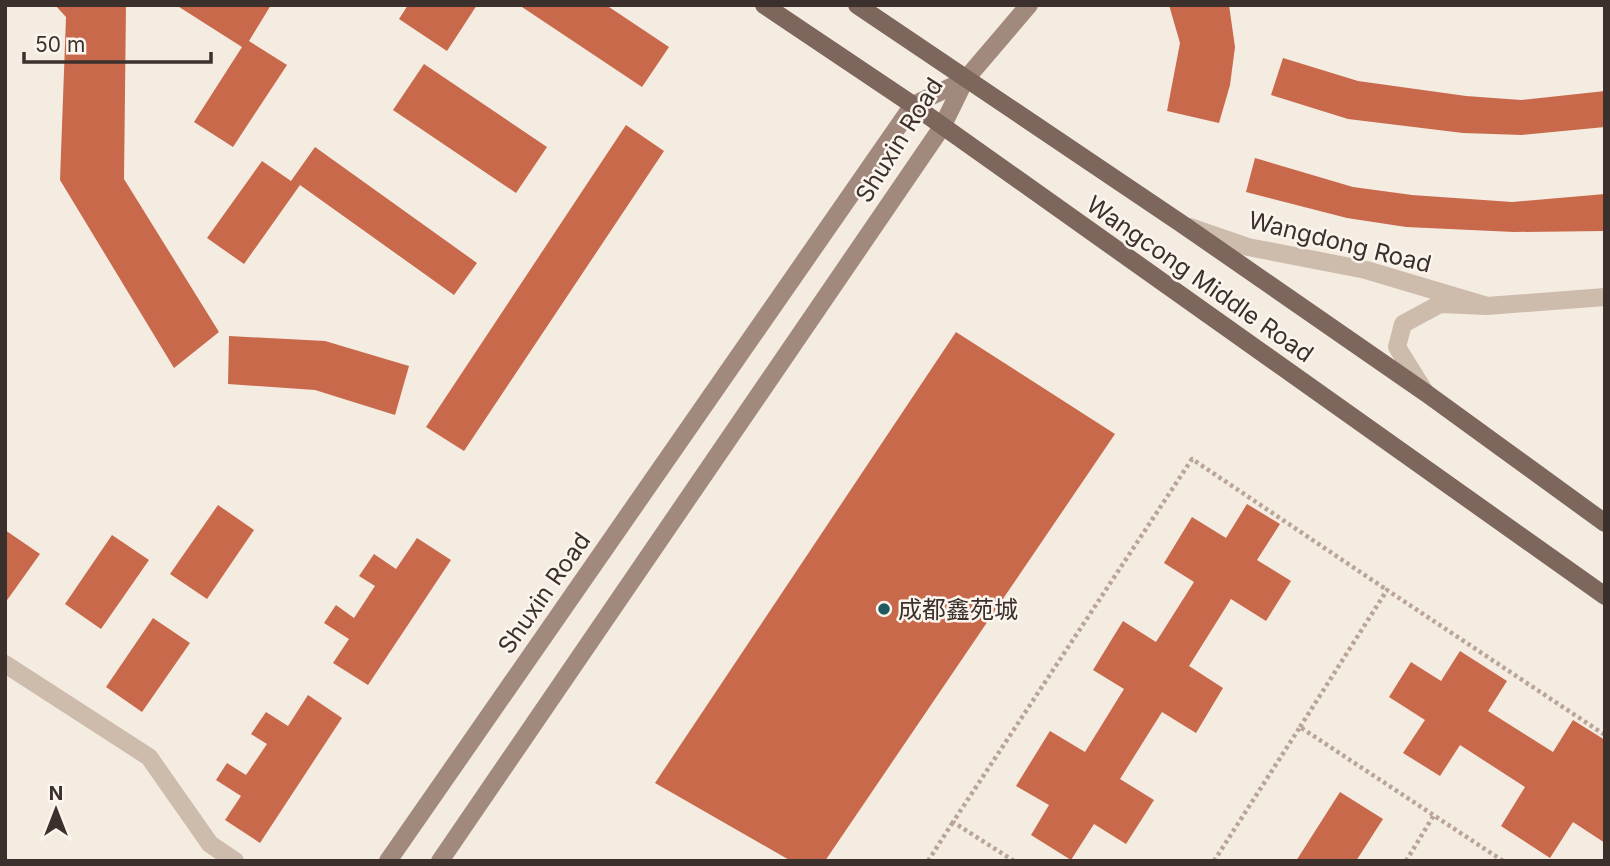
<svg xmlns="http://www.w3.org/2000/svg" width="1610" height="866" viewBox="0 0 1610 866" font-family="Inter,'Noto Sans SC',sans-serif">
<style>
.building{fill:#c8694b}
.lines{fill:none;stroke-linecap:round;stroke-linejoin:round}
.path{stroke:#b9a596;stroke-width:4.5;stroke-dasharray:3.5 3.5;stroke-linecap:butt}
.street{stroke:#cdbbac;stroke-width:18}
.secondary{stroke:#a18a7d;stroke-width:18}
.primary{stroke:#7d675c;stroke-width:18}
.poi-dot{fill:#1f5a5e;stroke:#fbf5ee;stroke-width:2.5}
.labels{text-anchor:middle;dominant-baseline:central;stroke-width:5;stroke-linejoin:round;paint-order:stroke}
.street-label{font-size:24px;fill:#3b302b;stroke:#fbf5ee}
.poi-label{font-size:24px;fill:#3b302b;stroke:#fbf5ee;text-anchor:start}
</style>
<rect width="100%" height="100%" fill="#f4ebe1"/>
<path class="building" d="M55,5H126L124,179L219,332L174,368L60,180L66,17Z
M176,5H271L249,41L287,65L233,147L194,122L242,47Z
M408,5H477L447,51L399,19Z
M519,5H606L669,47L642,87Z
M1169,5H1229L1235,47L1230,85L1219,123L1167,111L1180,43Z
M1283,58L1358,81L1466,96L1521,100L1605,91V127L1522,135L1463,133L1348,119L1271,95Z
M424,64L547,147L516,193L393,110Z
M626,125L664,151L464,451L426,427Z
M315,147L477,263L454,295L300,185L244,264L207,238L262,161L291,181Z
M1255,158L1353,187L1412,195L1512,202L1605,194V231L1514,232L1406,227L1347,218L1246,192Z
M956,332L1115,434L825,861H791L655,783Z
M229,336L325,341L409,366L395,415L315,390L228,384Z
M1247,504L1280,524L1257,560L1291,581L1266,621L1231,599L1189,666L1223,688L1196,733L1162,712L1120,779L1154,800L1126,844L1094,824L1071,860L1031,835L1049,805L1016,786L1050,731L1085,752L1124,689L1093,670L1123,621L1156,642L1194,582L1164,563L1192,517L1226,538Z
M218,505L254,530L207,599L170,574Z
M5,530L40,554L5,603Z
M112,535L149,560L101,629L65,604Z
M417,538L451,560L368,685L333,663L349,639L324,623L336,605L354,618L375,586L359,576L374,554L396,569Z
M153,618L190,643L142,712L106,687Z
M1460,651L1507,681L1488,711L1553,752L1573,720L1605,740V843L1573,822L1550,858L1501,826L1525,787L1460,745L1440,776L1403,753L1425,720L1389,697L1411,662L1441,681Z
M308,695L342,718L260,843L225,820L241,796L216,780L227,763L246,775L267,744L251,734L266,712L288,726Z
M1340,792L1383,819L1356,861H1296Z"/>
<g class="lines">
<path class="path" d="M1300,727L1387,590L1605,735
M928,861L953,822
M1014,861L953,822L1192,459L1387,590
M1214,861L1300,727L1503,861
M1406,861L1434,815"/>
<path class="street" d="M1190,227L1248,247L1366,270L1487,306
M1425,392L1397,347L1403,324L1440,304L1487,306L1605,297
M5,664L149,757L210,844L235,861"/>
<path class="secondary" d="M388,861L913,105L965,80
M440,861L942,127L965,80L1029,5"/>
<path class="primary" d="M764,5L913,105L1605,596
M857,5L1182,224L1426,393L1605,523"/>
</g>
<circle class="poi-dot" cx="884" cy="609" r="7"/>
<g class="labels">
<g class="street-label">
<text transform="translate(899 140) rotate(-58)">Shuxin Road</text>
<text transform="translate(1340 242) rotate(14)">Wangdong Road</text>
<text transform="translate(1200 279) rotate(35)">Wangcong Middle Road</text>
<text transform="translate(544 593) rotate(-55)">Shuxin Road</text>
</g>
<g class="poi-label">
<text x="898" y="609">成都鑫苑城</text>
</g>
</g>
<rect width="1610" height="866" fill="none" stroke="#3b302b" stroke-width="14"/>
<g transform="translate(56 810)" stroke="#fbf5ee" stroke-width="5" paint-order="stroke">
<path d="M0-5L12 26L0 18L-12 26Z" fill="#3b302b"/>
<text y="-10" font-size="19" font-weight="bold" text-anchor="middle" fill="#3b302b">N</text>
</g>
<path d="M24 52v10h187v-10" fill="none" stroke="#3b302b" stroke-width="3.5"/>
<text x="35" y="52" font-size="21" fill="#3b302b" stroke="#fbf5ee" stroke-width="5" paint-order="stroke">50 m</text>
</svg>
